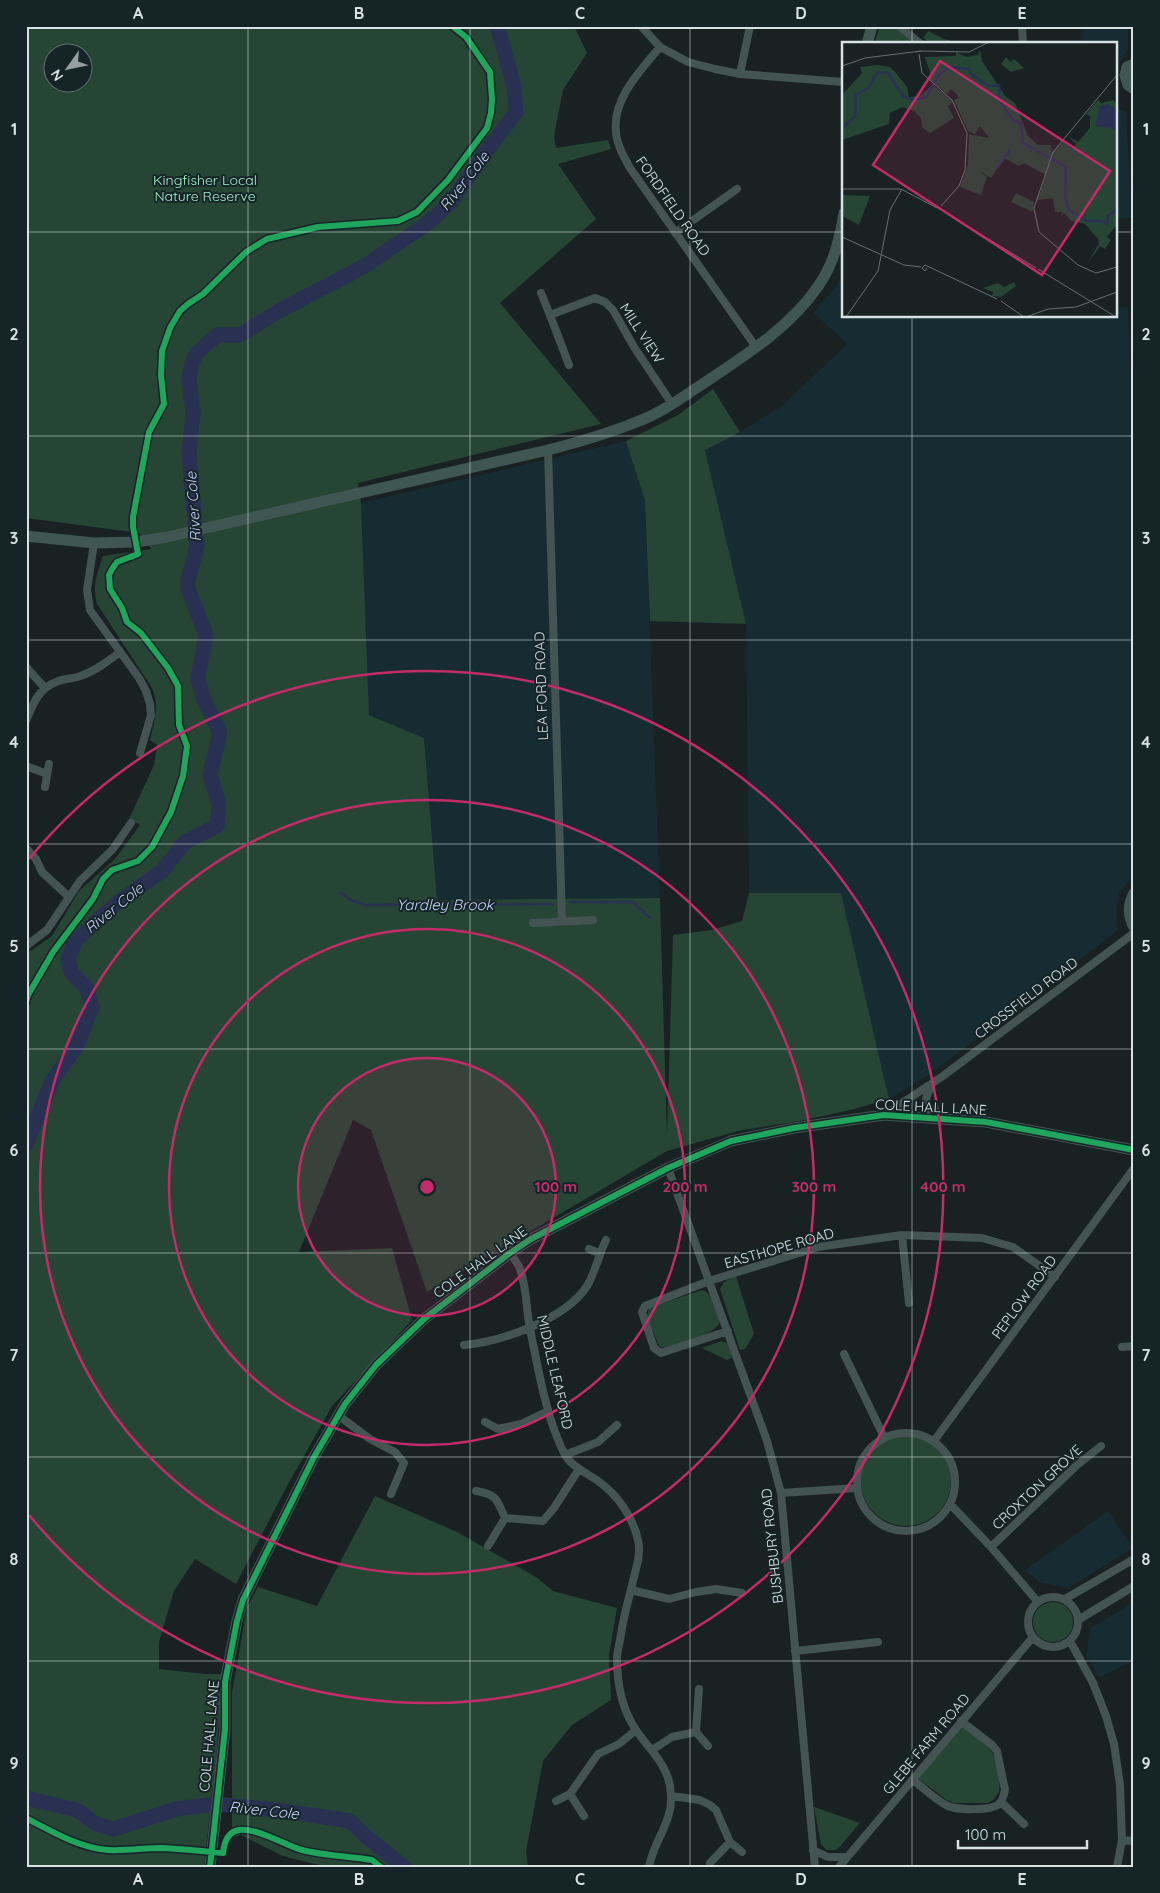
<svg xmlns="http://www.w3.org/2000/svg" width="1160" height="1893" viewBox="0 0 1160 1893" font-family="Quicksand,sans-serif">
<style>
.built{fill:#162c32}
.green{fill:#264535;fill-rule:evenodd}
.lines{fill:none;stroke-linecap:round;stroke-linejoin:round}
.stream{stroke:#283152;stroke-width:2.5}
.river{stroke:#283152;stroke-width:15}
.street{stroke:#445453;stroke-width:8}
.secondary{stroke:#405653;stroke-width:11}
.cycleway-casing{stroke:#152427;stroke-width:9}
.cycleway{stroke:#20a55d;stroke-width:6}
.grid{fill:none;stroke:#d8e2e4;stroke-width:1;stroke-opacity:0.55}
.ring{fill:none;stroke:#c42c69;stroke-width:2.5}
.labels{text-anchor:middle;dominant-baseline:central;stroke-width:4;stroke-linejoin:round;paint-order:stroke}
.park-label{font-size:14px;fill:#a6f2c8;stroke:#152427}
.street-label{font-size:14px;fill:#d8e2e4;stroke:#152427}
.water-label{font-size:15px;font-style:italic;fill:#c6d3fb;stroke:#152427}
.inset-river{fill:none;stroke:#283152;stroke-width:2.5}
.inset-road{fill:none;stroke:#656e70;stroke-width:1}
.view{fill:#c42c69;fill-opacity:0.15;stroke:#c42c69;stroke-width:2.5}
.inset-edge{fill:none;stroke:#d8e2e4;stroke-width:2.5}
.centre{fill:#c42c69;stroke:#152427;stroke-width:2.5}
.ring-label{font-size:15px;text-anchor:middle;font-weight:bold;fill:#c42c69;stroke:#152427;stroke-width:4;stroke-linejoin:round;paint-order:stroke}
.neatline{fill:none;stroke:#d8e2e4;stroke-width:2}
.grid-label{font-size:16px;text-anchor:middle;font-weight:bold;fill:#d8e2e4}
</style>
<rect width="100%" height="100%" fill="#192123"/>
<path class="built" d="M1084,26H1128V50L1118,66L1116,67V44H1081Z
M1116,107L1126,112L1132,217L1116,219Z
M844,276V316H1116V307H1128L1134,458V876L1120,891L1116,909L1118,930L966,1047L924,1078L889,1099L841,894L749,893L746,624L705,449L740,432L782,406L847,344L814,313Z
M626,441L645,501L660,898L437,900L424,738L369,715L361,503Z
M1108,1511L1133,1548L1068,1588L1039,1582L1025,1570Z
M1134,1602V1660L1099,1678L1086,1655L1091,1628Z"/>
<path class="green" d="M26,26H574L587,53L563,90L554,136L556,148L608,140L611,149L558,164L596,219L500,303L601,424L358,483L361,503L369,715L424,738L437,900L660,898L667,1137L673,935L712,930L742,921L749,893H841L889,1099L850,1110L805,1120L738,1131L667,1151L427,1292L371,1130L353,1120L299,1252L392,1248L412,1320L332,1406L286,1488L236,1584L195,1559L174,1591L159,1642V1669L206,1674H222L215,1778L212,1792L204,1867H26V954L52,936L79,891L115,859L140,825L129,819L154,765L157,745L150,740C154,722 160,706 152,688L97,604C92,584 97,575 103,556L151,549L139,533L26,518ZM52,52H82V82H52Z
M880,26H895L915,44H874Z
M928,31L944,39L955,42V44H932L923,38Z
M713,389L740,432L705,450L746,624L650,621L645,501L626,441L678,415Z
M736,1276L754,1334L745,1349L740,1350L720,1289L724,1282Z
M702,1290C713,1292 716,1312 720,1322C715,1335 678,1344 664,1348L659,1346L647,1317L649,1308Z
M721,1341L727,1343L733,1357L727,1360L702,1348Z
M861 1481a45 45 0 1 1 90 0a45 45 0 1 1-90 0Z
M375,1496L457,1532L536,1577L553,1591L617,1608L609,1655L611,1700L572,1725L543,1761L526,1851L528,1867H327L283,1856L241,1835L232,1838V1693L247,1607L258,1587L317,1606Z
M1033 1622a20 20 0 1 1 40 0a20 20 0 1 1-40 0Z
M961,1725C983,1742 993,1743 998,1772C999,1779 1000,1785 999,1792L993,1800L988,1803H954L947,1800L917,1778Z
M814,1807L860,1823L837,1850H826L821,1844Z"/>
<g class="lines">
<path class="stream" d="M341,893L351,900L365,905L553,904
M570,902H633L650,918"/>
<path class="river" d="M26,1145L52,1081L77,1046L92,1007L86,987L71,972L68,959L76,940L117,903L162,871L185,842L217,826L219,805L210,775L220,732L203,698L198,678L206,635L188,589V580L197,546L189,453L193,413L189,378L192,363L196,354L217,335H240L277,312L365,266L428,223L451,202L486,152L516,112L514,86L497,26
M26,1798L77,1810L96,1824L114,1829L176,1809L207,1805H226L277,1810L350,1821L363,1834L404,1867"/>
<path class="street" d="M641,26L660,47L688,62L715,69L740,74L844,82
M899,26L921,44
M1022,26L1023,44
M660,47C641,70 612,99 616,132C617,145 624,157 630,168L756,347
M740,74L750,26
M675,233L737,189
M541,293L550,315
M569,365L550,315L595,298L605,302L613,310L634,347L672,404
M548,450L562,920
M94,543L87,590L90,610L139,678L146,691L150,704L151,715L140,753
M26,667L45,688
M26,721C33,704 38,689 56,682C65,678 75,679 83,675C97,670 108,661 120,652
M26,766L47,774
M45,787L49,764
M26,848L36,859L42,872L68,896
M533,923L593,920
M26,946L47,930L80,881L113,849L131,823
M884,1115L943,1076L1134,933
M927,1117C924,1103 926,1096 932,1084
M668,1168L767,1441L781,1493L815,1867
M902,1235L909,1303
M589,1249L599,1253
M510,1253C513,1258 518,1263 520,1269C527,1288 526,1309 530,1329C538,1367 546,1418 564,1453C570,1466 587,1473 598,1481C617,1494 633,1517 638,1540C641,1552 637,1565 634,1577C629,1598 623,1618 620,1640C619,1646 617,1652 617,1658C617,1684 621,1708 636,1730C651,1752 670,1766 671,1795C673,1822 653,1842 649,1867
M728,1331L661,1353L654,1348L642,1312L645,1306L709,1281L818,1247L902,1235L982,1238L1013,1247L1055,1277
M464,1345C501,1342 566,1319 587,1286C595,1273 599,1254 606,1240
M1122,1347L1134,1346
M844,1354L884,1437
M339,1416L370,1439L395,1452L404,1463L391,1494
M485,1422L498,1429L521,1424L548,1411
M857 1482a49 49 0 1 1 98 0a49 49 0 1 1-98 0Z
M934,1441L1134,1168
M565,1455L598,1442L617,1425
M476,1491C497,1494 497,1500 505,1518
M781,1493L857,1488
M950,1504L991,1547L1038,1602
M488,1546L505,1518L543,1521L554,1508L579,1469
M991,1547L1076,1466L1101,1446
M631,1590L669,1599L696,1592L716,1589L742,1593
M1028 1622a25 25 0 1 1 50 0a25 25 0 1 1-50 0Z
M1065,1599L1134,1559
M1078,1620L1134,1586
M1070,1641L1093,1683L1106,1716L1114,1744L1120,1785L1122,1840L1117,1867
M795,1651L878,1642
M696,1732L708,1746
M652,1750L672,1737L696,1732L699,1689
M913,1780C924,1788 935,1800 948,1806C957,1810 991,1811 999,1804C1003,1800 1004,1795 1005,1790L997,1751L992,1745L961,1721
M570,1794L584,1816
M672,1796L700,1800L710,1805L716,1810L730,1842L742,1852
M556,1801L570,1794L598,1754L619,1744L636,1730
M1001,1802L1024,1824
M1122,1840L1134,1841
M813,1850L828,1857H847
M710,1863L730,1842
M839,1867L1033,1637"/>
<path class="secondary" d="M867,44L872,26
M1134,64L1127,67L1125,75L1128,85L1134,89
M26,536L94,543L136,542L167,537L548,450C579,442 610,433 639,421C661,413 681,398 701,385C743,357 791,327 819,285C834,263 840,238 844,213
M1134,893C1128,904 1128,916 1134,927
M210,1867L225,1729V1682L237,1621L243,1600L314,1457L345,1404L376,1365L424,1319L510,1253L531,1239L668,1168L731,1141L794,1128L884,1115L986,1122L1134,1150"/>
<g class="cycleway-casing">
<path id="cycleway" d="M26,1002L28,995L53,952L93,899L103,879L112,870L138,861L152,847L171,812L183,776L187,746L179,725L178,686L168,668L141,633L127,622L122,608L110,589L109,575L112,569L117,562L138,554L133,527V517L149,432L164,404L161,375L162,351L170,328L180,311L188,304L203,294L246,252L267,239L318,227L398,221L417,212L448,180L487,128L491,113L492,99L490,72L466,37L452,26
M26,1818C51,1831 79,1848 108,1850C126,1851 144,1848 162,1848C182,1849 203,1851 223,1853C224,1843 227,1832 239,1830C259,1828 284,1845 302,1850C325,1856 349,1856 372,1860L381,1867
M210,1867L225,1729V1682L237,1621L243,1600L314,1457L345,1404L376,1365L424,1319L510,1253L531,1239L668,1168L731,1141L794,1128L884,1115L986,1122L1134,1150"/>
</g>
<use href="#cycleway" class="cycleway"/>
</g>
<path class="grid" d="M248,26V1867M470,26V1867M690,26V1867M912,26V44M26,232H844M1116,232H1134M912,316V1867M26,436H1134M26,640H1134M26,844H1134M26,1049H1134M26,1253H1134M26,1457H1134M26,1661H1134"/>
<circle cx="427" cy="1187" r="129" fill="#c42c69" fill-opacity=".12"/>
<g class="ring">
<circle cx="427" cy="1187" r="129"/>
<circle cx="427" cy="1187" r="258"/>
<circle cx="427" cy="1187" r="387"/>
<path d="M29 859A516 516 0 1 1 29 1515"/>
</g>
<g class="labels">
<g class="park-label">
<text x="205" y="180">Kingfisher Local<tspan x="205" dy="16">Nature Reserve</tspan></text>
</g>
<g class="street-label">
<text transform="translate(673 206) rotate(55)">FORDFIELD ROAD</text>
<text transform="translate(642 333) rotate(57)">MILL VIEW</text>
<text transform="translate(541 686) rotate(-92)">LEA FORD ROAD</text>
<text transform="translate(1026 998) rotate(-37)">CROSSFIELD ROAD</text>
<text transform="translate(931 1107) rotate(3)">COLE HALL LANE</text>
<text transform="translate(779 1248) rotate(-16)">EASTHOPE ROAD</text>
<text transform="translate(480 1262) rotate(-36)">COLE HALL LANE</text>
<text transform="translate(1024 1297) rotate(-54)">PEPLOW ROAD</text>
<text transform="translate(555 1372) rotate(77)">MIDDLE LEAFORD</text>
<text transform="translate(1037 1487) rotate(-43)">CROXTON GROVE</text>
<text transform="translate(772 1546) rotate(-96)">BUSHBURY ROAD</text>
<text transform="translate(209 1736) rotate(-85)">COLE HALL LANE</text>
<text transform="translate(926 1744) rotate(-50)">GLEBE FARM ROAD</text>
</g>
<g class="water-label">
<text transform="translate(464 181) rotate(-52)">River Cole</text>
<text transform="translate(193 507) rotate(-94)">River Cole</text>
<text x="445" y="904">Yardley Brook</text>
<text transform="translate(114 908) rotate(-39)">River Cole</text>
<text transform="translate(264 1810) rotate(6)">River Cole</text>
</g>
</g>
<g transform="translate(842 42)">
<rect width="275" height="275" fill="#192123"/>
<path d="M138,8L140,19L163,54L173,61L186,94L196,103H209L210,110L221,100L230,107L234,102L226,94L236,100L248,86V74L244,72L256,58L259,61L271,58L275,62V183L265,195L269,198L263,207L258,204L246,221L257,201L256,197L243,182L229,179L222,171L219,175L220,170H213L211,156L195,158L204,133L182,121L177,124L162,116L149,136L138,129L145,135L139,153L118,145L126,122L127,92L147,96L138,84L133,92L126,89L112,58L117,56L115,52L109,47L105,52L87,37L89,33L83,15L114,14V10L124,15L136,13ZM164,15L169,20L172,17L182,26L169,30L159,22ZM36,23L48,25L54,31L65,45L67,55L78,54L90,43L103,52L111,60L106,64L112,76L88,91L80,85L79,76L72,69L60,65L48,71L47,82L0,98V53L20,31L18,25ZM174,151L192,160L191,170L169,160ZM0,153L28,154L17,183L0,174ZM172,240L174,244L159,255L150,254L151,250L141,246L156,241L162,245Z" fill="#264535"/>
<path d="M266,62L275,67V90L270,86L253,84L258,64Z" fill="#283152"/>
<path class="inset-river" d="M0,87L13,74L14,53L26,46L36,30L46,31L61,54L72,58L84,55L97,33L108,25L127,27L129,32L147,44L157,43L158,59L172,79L179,81L181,101L224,125L223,155L228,169L246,179H260L265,182L266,174L275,167M155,126L168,108"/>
<path class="inset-road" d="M79,9L127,10L147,0M77,12L80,31L110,58L125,91L123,128L117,144L99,164M0,24L23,16L79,9L74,10M275,33L211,110L192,166L197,190L236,223L254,231L275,225M0,147H59L95,166M100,168L115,178M122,182L194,226M0,195L62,223L79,225M85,226L83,229L80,226L83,223L155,257M196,227L274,275M159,259L182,275M4,275L36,229L48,168L60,147M184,275L206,267L234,265L275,250"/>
<path class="view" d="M98,19L268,129L200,233L31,123Z"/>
<rect width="275" height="275" class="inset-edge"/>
</g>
<circle cx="427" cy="1187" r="8" class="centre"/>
<g class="ring-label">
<text x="556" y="1192">100 m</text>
<text x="685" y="1192">200 m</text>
<text x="814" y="1192">300 m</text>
<text x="943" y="1192">400 m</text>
</g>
<rect width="1160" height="1893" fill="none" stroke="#152427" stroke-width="55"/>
<g transform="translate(68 68) rotate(237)"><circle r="24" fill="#152427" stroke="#637073"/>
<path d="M0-4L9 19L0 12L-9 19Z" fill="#959ea0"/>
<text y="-8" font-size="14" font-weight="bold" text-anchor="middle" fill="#d8e2e4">N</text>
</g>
<path d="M958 1840v8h129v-8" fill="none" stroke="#d8e2e4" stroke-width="2.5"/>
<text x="965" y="1840" font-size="15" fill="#d8e2e4" stroke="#152427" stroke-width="4" paint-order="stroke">100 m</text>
<rect x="28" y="28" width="1104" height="1838" class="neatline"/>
<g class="grid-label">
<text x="138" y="19">A</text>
<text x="359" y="19">B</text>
<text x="580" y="19">C</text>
<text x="801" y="19">D</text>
<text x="1022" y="19">E</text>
<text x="14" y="135">1</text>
<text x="1146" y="135">1</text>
<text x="14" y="340">2</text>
<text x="1146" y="340">2</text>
<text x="14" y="544">3</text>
<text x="1146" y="544">3</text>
<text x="14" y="748">4</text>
<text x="1146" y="748">4</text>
<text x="14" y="952">5</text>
<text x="1146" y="952">5</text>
<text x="14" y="1156">6</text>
<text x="1146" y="1156">6</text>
<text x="14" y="1361">7</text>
<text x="1146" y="1361">7</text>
<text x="14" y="1565">8</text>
<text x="1146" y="1565">8</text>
<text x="14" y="1769">9</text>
<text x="1146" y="1769">9</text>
<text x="138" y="1885">A</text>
<text x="359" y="1885">B</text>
<text x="580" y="1885">C</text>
<text x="801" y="1885">D</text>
<text x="1022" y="1885">E</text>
</g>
</svg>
